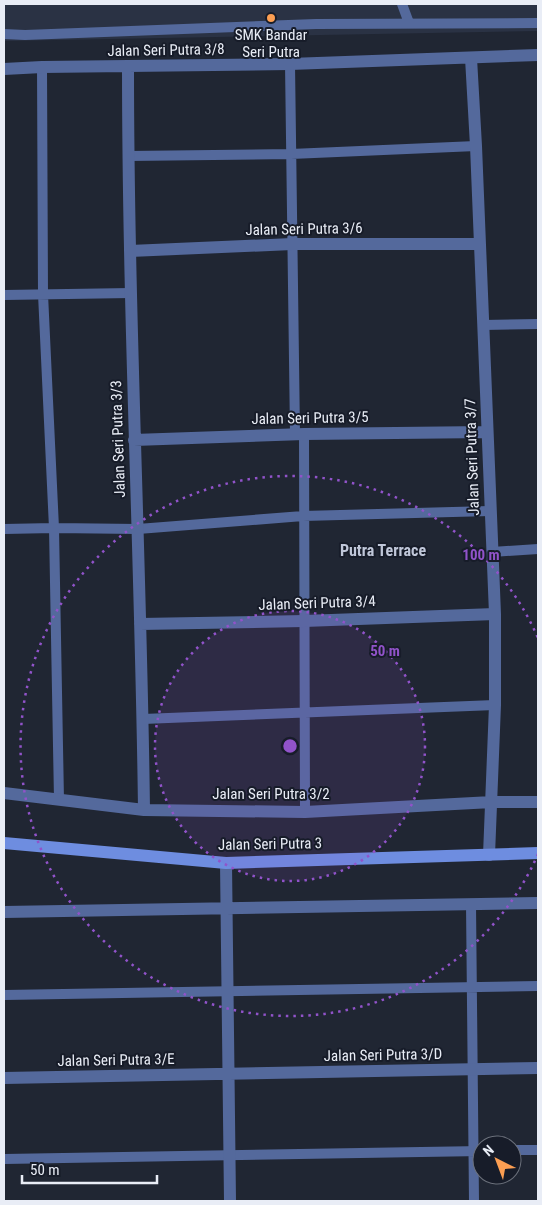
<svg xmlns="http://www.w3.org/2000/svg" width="542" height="1205" viewBox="0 0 542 1205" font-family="'Roboto Condensed',sans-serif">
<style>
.built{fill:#2a3244}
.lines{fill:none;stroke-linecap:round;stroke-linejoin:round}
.lane{stroke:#54699c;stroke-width:10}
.street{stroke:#54699c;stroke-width:12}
.secondary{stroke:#6e8de0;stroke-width:12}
.ring{fill:none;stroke:#9153ca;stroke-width:2.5;stroke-dasharray:2.5 5}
.poi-dot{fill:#fc9e52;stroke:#171c29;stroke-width:2}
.labels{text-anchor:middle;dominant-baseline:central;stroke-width:4;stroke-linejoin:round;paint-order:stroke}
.poi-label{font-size:15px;fill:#e9edf6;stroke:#171c29}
.street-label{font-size:15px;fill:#e9edf6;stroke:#171c29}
.neighbourhood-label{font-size:16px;font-weight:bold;fill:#c0c7d9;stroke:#171c29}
.centre{fill:#9153ca;stroke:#171c29;stroke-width:2.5}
.ring-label{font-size:15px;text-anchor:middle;font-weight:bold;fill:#9153ca;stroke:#171c29;stroke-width:4;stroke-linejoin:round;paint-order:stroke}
</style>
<rect width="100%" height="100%" fill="#202633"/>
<path class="built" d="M4,4H538V31L4,41Z"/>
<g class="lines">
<path class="lane" d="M402,4L409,23
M4,34L25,35L316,24L538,23
M290,64L295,434
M42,67L43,294L54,528L59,800
M128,156L291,154L476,146
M4,295L131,293
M483,325L538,324
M304,434L305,812
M4,529L54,528L138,529L303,516L490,511
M492,552L538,549
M143,719L495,705
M471,904L474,1201
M4,995L538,986
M512,1150H538
M4,1159L482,1151"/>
<path class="street" d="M471,58L476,146L495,614V705L489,855
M128,67C128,315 141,562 144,810
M4,69L42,67L290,64L538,55
M130,251L292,244H480
M134,440L304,434L487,432
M140,624L304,621L495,614
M4,793L144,810L305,812L492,802H538
M226,863L230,1201
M4,912L538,903
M4,1078L538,1068"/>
<path class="secondary" d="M4,843L226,863L538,853"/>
</g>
<circle cx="290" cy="746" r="135" fill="#9153ca" fill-opacity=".12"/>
<g class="ring">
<circle cx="290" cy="746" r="135"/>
<path d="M538 854A270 270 0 1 1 538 638"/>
</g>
<circle class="poi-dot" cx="271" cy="18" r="5"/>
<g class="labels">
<g class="poi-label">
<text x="271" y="35">SMK Bandar<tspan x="271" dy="17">Seri Putra</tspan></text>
</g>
<g class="street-label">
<text transform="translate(166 50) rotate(-1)">Jalan Seri Putra 3/8</text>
<text transform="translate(304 229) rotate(-1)">Jalan Seri Putra 3/6</text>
<text transform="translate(310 418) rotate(-1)">Jalan Seri Putra 3/5</text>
<text transform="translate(118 439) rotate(-92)">Jalan Seri Putra 3/3</text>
<text transform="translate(472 457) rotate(-92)">Jalan Seri Putra 3/7</text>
<text transform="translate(317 603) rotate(-2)">Jalan Seri Putra 3/4</text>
<text x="271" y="794">Jalan Seri Putra 3/2</text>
<text transform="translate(270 844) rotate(-1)">Jalan Seri Putra 3</text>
<text transform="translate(383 1055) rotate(-1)">Jalan Seri Putra 3/D</text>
<text transform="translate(116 1060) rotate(-1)">Jalan Seri Putra 3/E</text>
</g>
<g class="neighbourhood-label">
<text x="383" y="550">Putra Terrace</text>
</g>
</g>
<circle cx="290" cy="746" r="8" class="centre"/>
<g class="ring-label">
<text x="481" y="560">100 m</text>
<text x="385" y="656">50 m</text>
</g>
<rect width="542" height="1205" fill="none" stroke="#e9edf6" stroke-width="10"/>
<g transform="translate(497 1160) rotate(318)"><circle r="24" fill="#171c29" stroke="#6b707b"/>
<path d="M0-4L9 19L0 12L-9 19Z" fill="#fc9e52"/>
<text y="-8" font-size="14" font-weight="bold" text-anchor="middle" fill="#e9edf6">N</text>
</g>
<path d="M22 1175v8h135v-8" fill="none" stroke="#e9edf6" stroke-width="2.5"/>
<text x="30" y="1175" font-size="15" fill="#e9edf6" stroke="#171c29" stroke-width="4" paint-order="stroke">50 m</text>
</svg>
